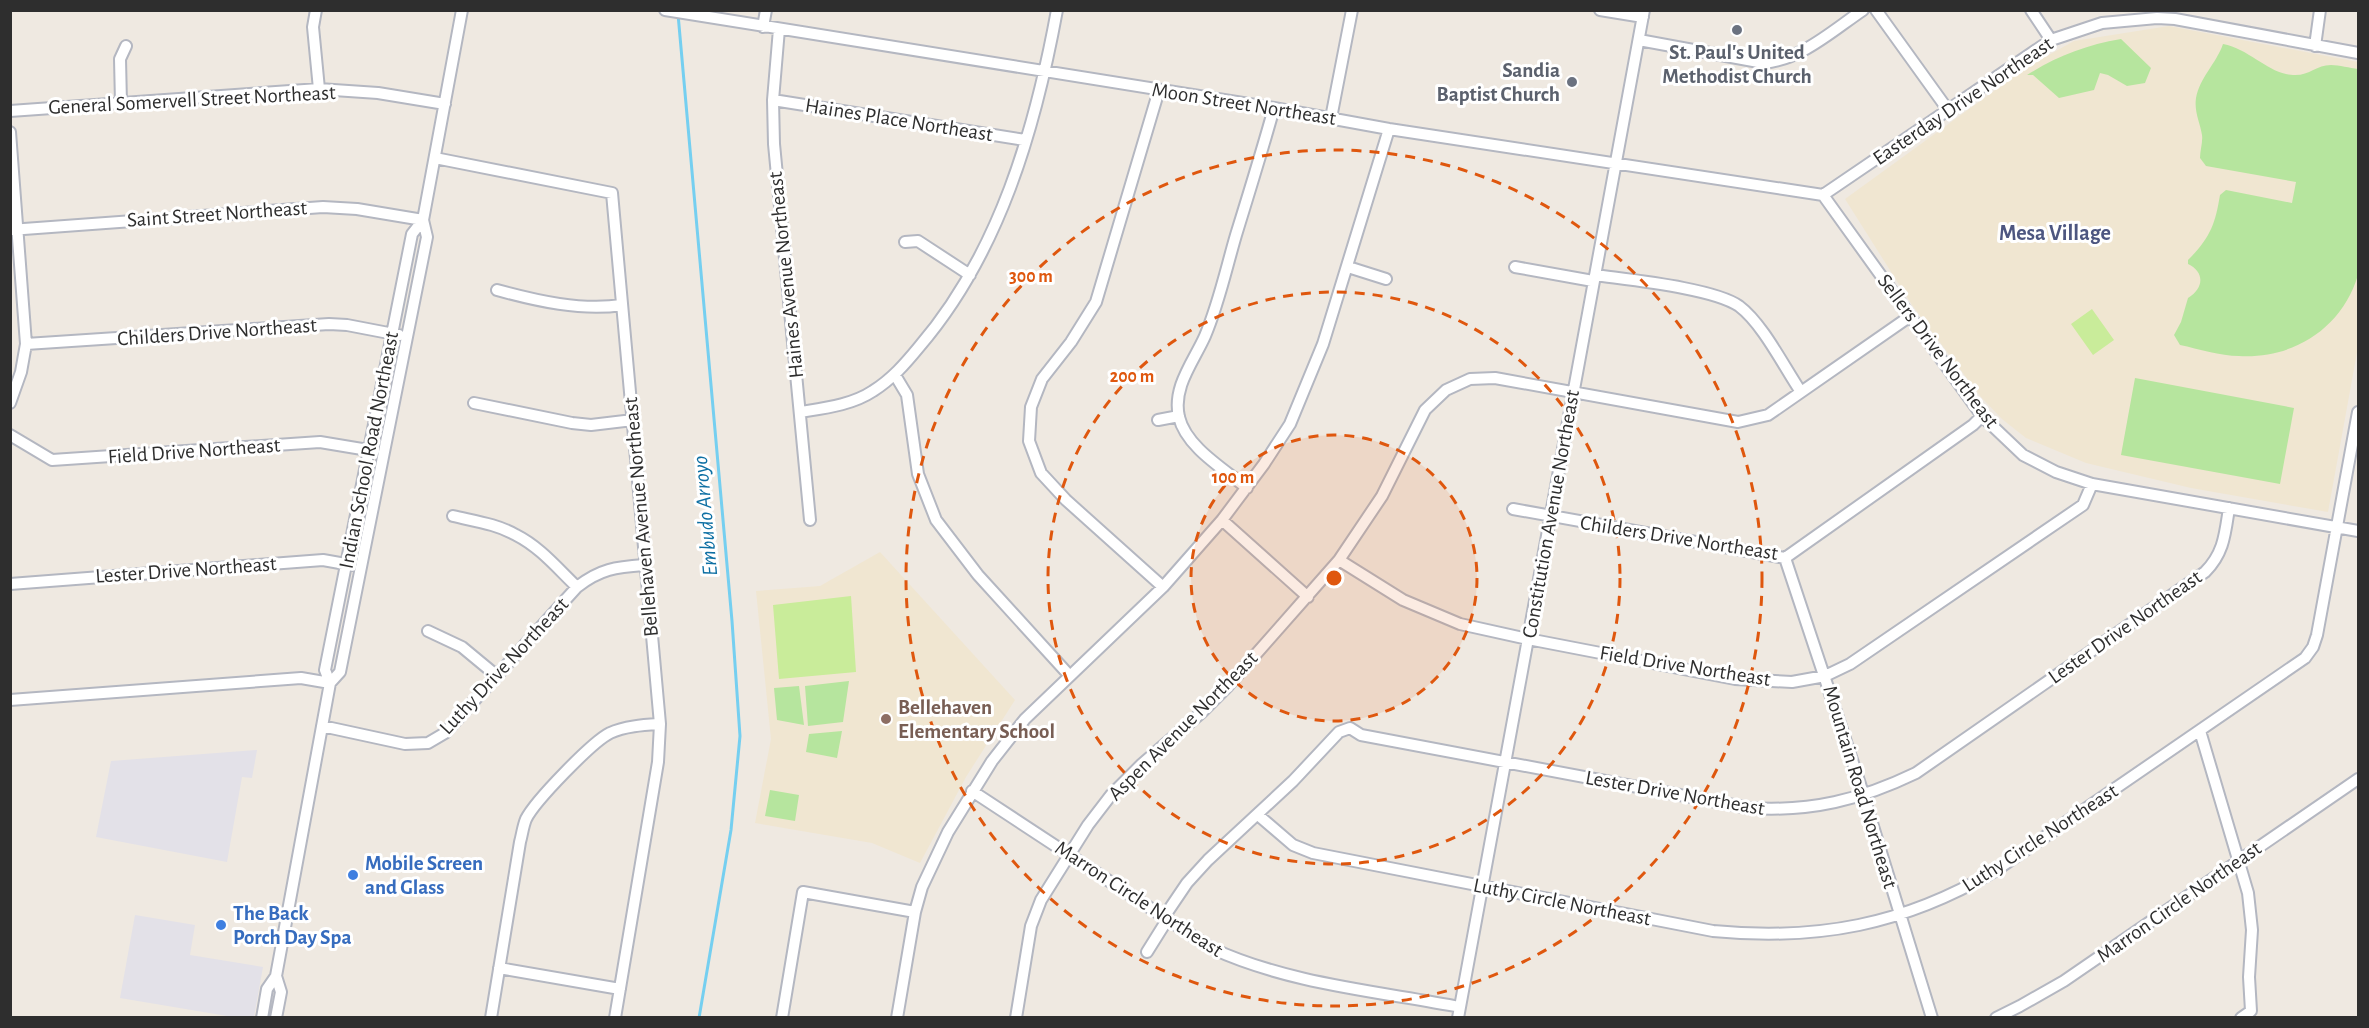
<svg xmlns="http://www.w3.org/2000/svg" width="2369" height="1028" viewBox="0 0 2369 1028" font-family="'Alegreya Sans',sans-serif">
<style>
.industrial{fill:#e3e1e8}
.education{fill:#f0e6d1}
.green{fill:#b6e59e}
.pitch{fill:#c9ec9a}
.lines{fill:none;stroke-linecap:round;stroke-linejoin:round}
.stream{stroke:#75cff0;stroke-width:3}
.minor-casing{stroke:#b4b7c1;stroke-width:14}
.minor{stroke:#fff;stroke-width:10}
.ring{fill:none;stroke:#df570e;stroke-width:3;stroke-dasharray:10 8}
.worship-dot{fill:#6b7280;stroke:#fff;stroke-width:2}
.education-dot{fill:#8d6e63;stroke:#fff;stroke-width:2}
.shop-dot{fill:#3f7fe0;stroke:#fff;stroke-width:2}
.labels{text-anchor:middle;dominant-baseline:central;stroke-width:6;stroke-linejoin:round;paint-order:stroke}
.worship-label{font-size:21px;font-weight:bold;fill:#5b616d;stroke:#fff}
.street-label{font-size:21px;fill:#2e2e2e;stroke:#fff}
.education-label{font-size:21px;font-weight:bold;fill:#785e54;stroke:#fff;text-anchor:start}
.shop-label{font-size:21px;font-weight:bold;fill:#366cbe;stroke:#fff;text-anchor:start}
.neighbourhood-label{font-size:22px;font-weight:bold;fill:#4d5680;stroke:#fff}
.water-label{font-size:22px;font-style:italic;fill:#0d6fa3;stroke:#fff}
.centre{fill:#df570e;stroke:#fff;stroke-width:3}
.ring-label{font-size:18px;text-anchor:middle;font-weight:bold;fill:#df570e;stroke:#fff;stroke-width:6;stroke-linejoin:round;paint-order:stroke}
</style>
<rect width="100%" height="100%" fill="#efe9e1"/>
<path class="industrial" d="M257,750L252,778L242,777L227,862L96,837L111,761Z
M135,915L195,925L190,955L263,967L254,1017H233L120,998Z"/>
<path class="education" d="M2169,26L2358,62V347L2328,512L2191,488L2086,463L2026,438L2002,419L1981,397L1912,305L1845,199L2027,67L2074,41Z
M880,552L1015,700L966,777L920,863L872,843L755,823L771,739L756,591L820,586Z"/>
<path class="green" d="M2121,39L2151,68L2145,83L2127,86L2108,75L2100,73L2094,90L2059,98L2033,75H2027C2057,56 2086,45 2121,39Z
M2223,44C2248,49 2266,70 2286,74C2308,79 2314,65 2331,65C2339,65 2350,68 2358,69V275C2342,328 2294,359 2239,356C2220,356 2199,349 2180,345L2174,335L2181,322L2188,298C2204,288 2205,272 2188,264V260C2210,238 2215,225 2220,195L2226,190L2292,203L2296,182L2206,166L2200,158C2200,151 2203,142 2202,135C2200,122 2194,112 2196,98C2200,77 2216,64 2223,44Z
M2135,378L2294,408L2280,484L2121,455Z
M849,681L843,722L808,726L805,686Z
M799,686L804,725L777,720L774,688Z
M842,731L837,758L806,752L809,734Z
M770,790L799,795L795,821L765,816Z"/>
<path class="pitch" d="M2092,309L2114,340L2093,355L2071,324Z
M851,596L856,672L779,679L773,605Z"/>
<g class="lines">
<path class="stream" d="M678,14L732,621L740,736L731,830L699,1018"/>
<g class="minor-casing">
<path id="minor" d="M316,10L313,27L319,89
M665,10L1274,108L1389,129L1823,195
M1600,10L1643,17
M1876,10L1948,110
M2031,10L2051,40
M763,27L766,10
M779,29L773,100L774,144L810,520
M1639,40L1764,63C1802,59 1832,31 1863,10
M2315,46L2320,10
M1159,90L1096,302L1071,342L1042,379L1031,407L1029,441L1041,473L1066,500L1163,587
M773,100L1025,140
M121,103L120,59L126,46
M10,111L319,89L378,93L445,104
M1331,118L1352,10
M10,132L26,344L21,372L10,403
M435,158L612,193L660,724L658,762L615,1018
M1823,195L1982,416L2023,455L2056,472L2092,484L2358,531
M1823,195L2051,40L2102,23L2157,18L2175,19L2358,53
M10,230L323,207L357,209L423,220
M905,242L918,241L970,275
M1348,267L1386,279
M1515,267L1593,281
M1595,275C1630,280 1713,288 1739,306C1763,324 1784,367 1801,392
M497,290C537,301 581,311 622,305
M26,344L329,324L347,325L399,335
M895,375L907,395L918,474L936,520L978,575L1069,675
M474,403L572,423L591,425L633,420
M800,412C825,408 852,405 873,391C892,379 905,364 919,347C999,254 1035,130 1057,10
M1158,420L1179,416
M10,435L52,460L320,442L374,451
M1247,488C1224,469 1186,447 1179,417C1172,387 1194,361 1205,336C1219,303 1226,269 1236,235C1249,193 1262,151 1274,108
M1513,509L1785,558L1973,425L1982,416
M453,516C474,521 497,524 516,535C540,547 558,569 577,587
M1222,520L1308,597
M1785,558L1860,784L1932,1018
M1339,560L1403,600L1460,624L1528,639L1735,679L1792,682L1825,676L1850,664L2083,505L2092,484
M10,584L323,560L351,565
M428,631L462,647L497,676
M330,683L325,670L412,234L423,220
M10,700L301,678L330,683
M322,726L405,744L428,743L445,733L577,587C600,569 616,567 644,565
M2200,731L2248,893L2252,930L2249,977L2251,1011L2241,1018
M972,791L1211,948C1289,984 1376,991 1460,1007
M1258,815L1293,845L1313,853L1713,931C1818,941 1903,925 1995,871L2305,658L2313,647L2317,635L2358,412
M1164,917L1187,883L1208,860L1293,781L1339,732L1350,728L1361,735L1749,808C1811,812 1860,800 1916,773L2205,572C2224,553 2225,534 2229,508
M1147,952L1167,920
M499,968L620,989
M276,976L281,992L276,1018
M262,1018L267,989L276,976L330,683L340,672L427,237L423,220L462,10
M491,1018L520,842C522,835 523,826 526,819C535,801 592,742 610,733C625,726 644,725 660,724
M782,1018L803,892L915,912
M897,1018L915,912L922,887L948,832L992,761L1025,719L1163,587L1222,520L1264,464L1290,424L1323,344L1389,129
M1016,1018L1031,926L1041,900L1088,825L1111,795L1142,764L1201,713L1227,687L1339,560L1382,496L1425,410L1446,390L1470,379L1495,378L1738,422L1768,415L1909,317
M1458,1018L1644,10
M1996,1018L2020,1006L2064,981L2358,779"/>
</g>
<use href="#minor" class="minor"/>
</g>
<circle cx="1334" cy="578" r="143" fill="#df570e" fill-opacity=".12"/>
<g class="ring">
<circle cx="1334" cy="578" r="143"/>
<circle cx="1334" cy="578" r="286"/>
<circle cx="1334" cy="578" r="428"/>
</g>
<g class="worship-dot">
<circle cx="1737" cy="30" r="6"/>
<circle cx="1572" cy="82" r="6"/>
</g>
<circle class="education-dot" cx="886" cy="719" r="6"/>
<g class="shop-dot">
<circle cx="353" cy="875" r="6"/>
<circle cx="221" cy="925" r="6"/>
</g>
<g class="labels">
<g class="worship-label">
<text x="1737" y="52">St. Paul's United<tspan x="1737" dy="24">Methodist Church</tspan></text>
<text x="1560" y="70" text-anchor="end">Sandia<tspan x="1560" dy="24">Baptist Church</tspan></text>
</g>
<g class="street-label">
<text transform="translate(192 100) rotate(-3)">General Somervell Street Northeast</text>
<text transform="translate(1963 101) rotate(-34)">Easterday Drive Northeast</text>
<text transform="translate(1244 104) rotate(9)">Moon Street Northeast</text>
<text transform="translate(899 120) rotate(9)">Haines Place Northeast</text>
<text transform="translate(217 214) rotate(-4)">Saint Street Northeast</text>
<text transform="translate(786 275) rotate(-96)">Haines Avenue Northeast</text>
<text transform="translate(217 332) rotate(-4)">Childers Drive Northeast</text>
<text transform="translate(1938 351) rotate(53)">Sellers Drive Northeast</text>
<text transform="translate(369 450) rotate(-79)">Indian School Road Northeast</text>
<text transform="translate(194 451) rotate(-4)">Field Drive Northeast</text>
<text transform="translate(1551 514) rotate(-80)">Constitution Avenue Northeast</text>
<text transform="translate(641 517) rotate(-95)">Bellehaven Avenue Northeast</text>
<text transform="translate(1679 538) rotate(9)">Childers Drive Northeast</text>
<text transform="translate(186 570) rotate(-4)">Lester Drive Northeast</text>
<text transform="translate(2125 627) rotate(-35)">Lester Drive Northeast</text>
<text transform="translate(504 666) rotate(-47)">Luthy Drive Northeast</text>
<text transform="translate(1685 666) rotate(9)">Field Drive Northeast</text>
<text transform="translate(1183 726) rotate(-45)">Aspen Avenue Northeast</text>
<text transform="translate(1860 787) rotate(73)">Mountain Road Northeast</text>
<text transform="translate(1675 793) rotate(10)">Lester Drive Northeast</text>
<text transform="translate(2040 838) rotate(-33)">Luthy Circle Northeast</text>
<text transform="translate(1139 899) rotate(33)">Marron Circle Northeast</text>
<text transform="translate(1562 902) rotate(11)">Luthy Circle Northeast</text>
<text transform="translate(2179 902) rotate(-35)">Marron Circle Northeast</text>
</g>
<g class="education-label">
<text x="898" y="707">Bellehaven<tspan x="898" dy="24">Elementary School</tspan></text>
</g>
<g class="shop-label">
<text x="365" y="863">Mobile Screen<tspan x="365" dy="24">and Glass</tspan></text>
<text x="233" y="913">The Back<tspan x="233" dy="24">Porch Day Spa</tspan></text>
</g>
<g class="neighbourhood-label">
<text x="2055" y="233">Mesa Village</text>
</g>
<g class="water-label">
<text transform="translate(705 516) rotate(-95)">Embudo Arroyo</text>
</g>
</g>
<circle cx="1334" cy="578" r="9" class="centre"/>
<g class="ring-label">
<text x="1031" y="282">300 m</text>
<text x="1132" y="382">200 m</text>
<text x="1233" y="483">100 m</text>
</g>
<rect width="2369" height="1028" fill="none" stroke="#2e2e2e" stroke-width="24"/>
</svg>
